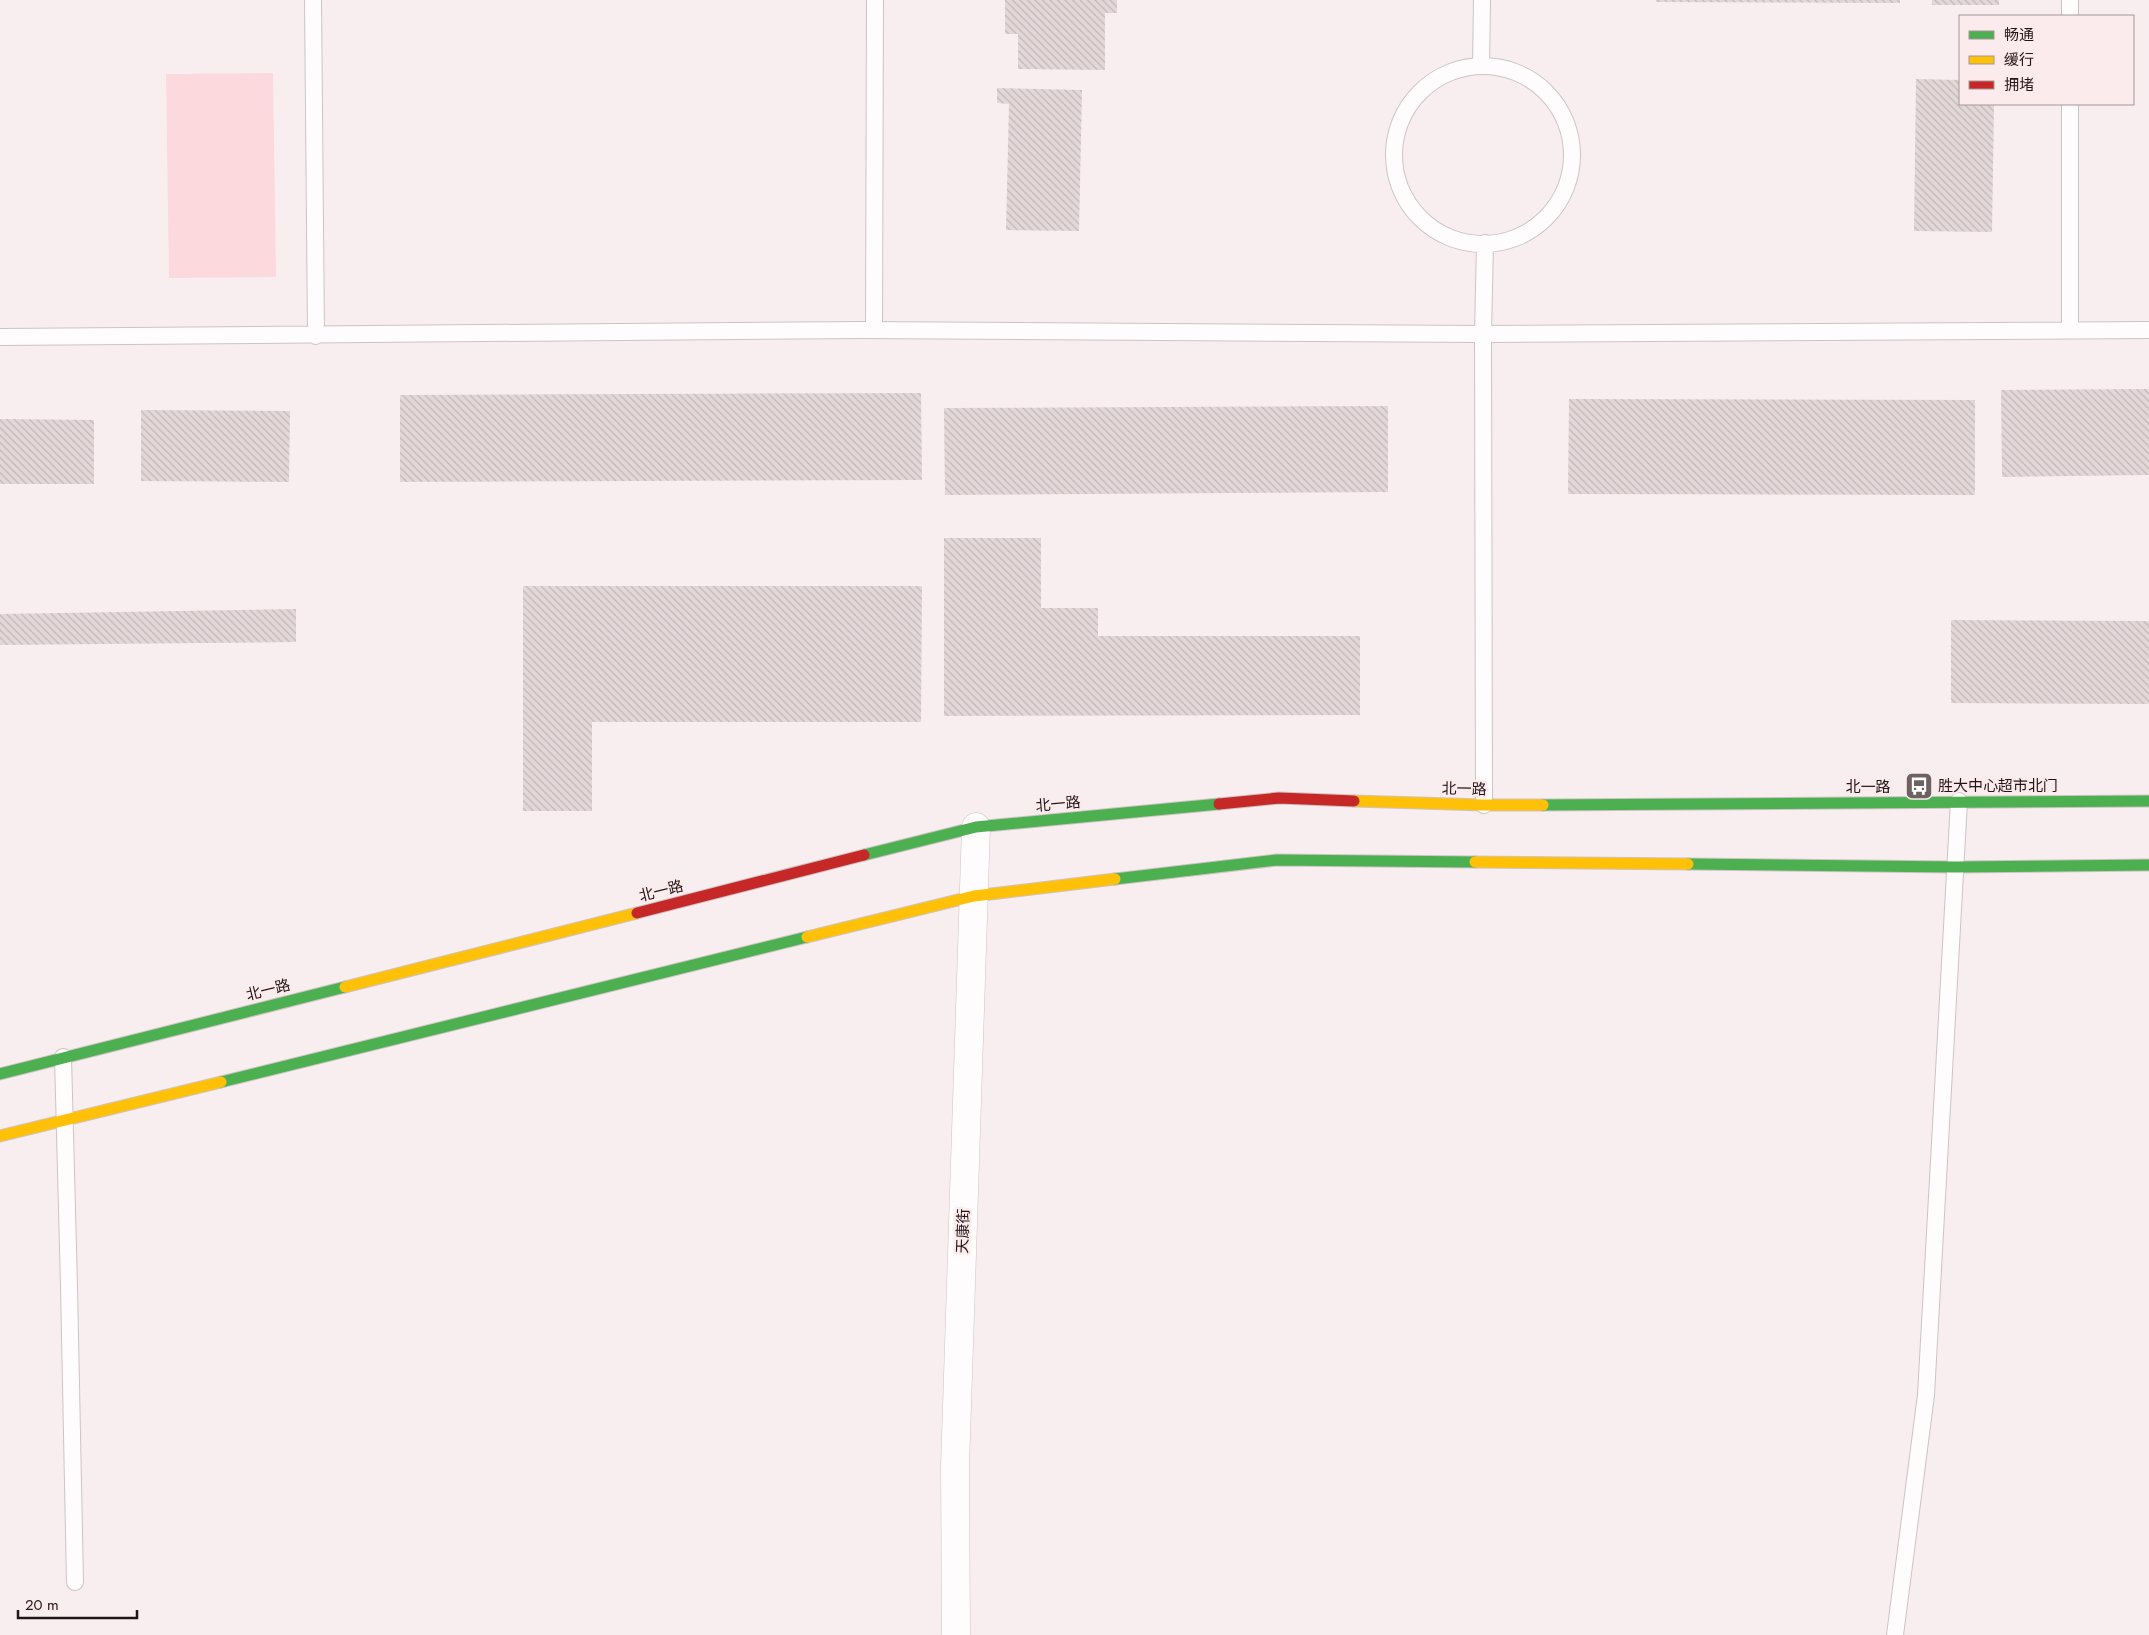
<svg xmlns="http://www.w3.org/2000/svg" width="2149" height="1635" viewBox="0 0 2149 1635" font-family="Jost,'Noto Sans SC',sans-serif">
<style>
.green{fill:#fbd9dc}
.building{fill:url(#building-back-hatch)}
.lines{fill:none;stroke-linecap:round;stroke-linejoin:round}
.lane-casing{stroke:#cec3c4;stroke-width:18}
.street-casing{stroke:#cec3c4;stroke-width:29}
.fast-casing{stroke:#cec3c4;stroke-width:13}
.slow-casing{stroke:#cec3c4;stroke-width:13}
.jam-casing{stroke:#cec3c4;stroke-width:13}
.lane{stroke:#fefcfd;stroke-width:16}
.street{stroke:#fefcfd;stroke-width:28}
.fast{stroke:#4caf50;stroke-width:11}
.slow{stroke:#ffc107;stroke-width:11}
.jam{stroke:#c62828;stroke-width:11}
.labels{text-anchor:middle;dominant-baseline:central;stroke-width:5;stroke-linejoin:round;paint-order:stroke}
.poi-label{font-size:15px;fill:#221516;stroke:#fbebec;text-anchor:start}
.street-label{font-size:15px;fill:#221516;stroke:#fbebec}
</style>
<defs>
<pattern id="building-back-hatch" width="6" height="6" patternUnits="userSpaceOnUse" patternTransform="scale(1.25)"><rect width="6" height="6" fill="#e3d7d8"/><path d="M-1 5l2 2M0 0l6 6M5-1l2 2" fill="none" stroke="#c2b8b9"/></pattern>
</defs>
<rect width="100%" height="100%" fill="#f8eef0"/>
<path class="green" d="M273,73L276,277L169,278L166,74Z"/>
<path class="building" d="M1005,0H1117V13H1105V70L1018,69V34H1005Z
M1656,0H1900V3L1656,2Z
M1932,0H1999V5H1932Z
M1916,79L1960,80V104H1994L1992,232L1914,231Z
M997,88L1082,90L1079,231L1006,230L1009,104L997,103Z
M2149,389V475L2002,477L2001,390Z
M921,393L922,480L400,482V395Z
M1569,399L1975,400V495L1568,494Z
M1388,406V492L945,495L944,408Z
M141,410L290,411L289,482L141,481Z
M0,419L94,420V484H0Z
M944,538H1041V608H1098V636H1360V715L944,716Z
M523,586H922L921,722H592V811H523Z
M296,609V642L0,645V614Z
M1951,620L2149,621V704L1951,703Z"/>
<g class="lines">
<g class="lane-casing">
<path id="lane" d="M313,0L316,336
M2070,0V16
M1481,66L1482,0
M1394 155a89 89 0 1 1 178 0a89 89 0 1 1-178 0Z
M2070,104V330
M874,330L875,0
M0,337L863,330L1483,334L2149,330
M1484,805L1483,334L1485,243
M63,1057L69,1286L75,1582
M1895,1635L1926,1395L1959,801"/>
</g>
<g class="street-casing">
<path id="street" d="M956,1635L955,1467L976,827"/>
</g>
<g class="fast-casing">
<path id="fast" d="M1543,805L2149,801
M864,855L976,827L1219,804
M1688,864L1955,867L2149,865
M1115,879L1277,860L1475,862
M0,1074L345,987
M221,1082L807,937"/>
</g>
<g class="slow-casing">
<path id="slow" d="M1354,801L1484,805H1543
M1475,862L1688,864
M807,937L974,896L1115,879
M345,987L637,913
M0,1136L221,1082"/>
</g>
<g class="jam-casing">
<path id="jam" d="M1219,804L1279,798L1354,801
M637,913L864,855"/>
</g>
<use href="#lane" class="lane"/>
<use href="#street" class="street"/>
<use href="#fast" class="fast"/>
<use href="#slow" class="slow"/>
<use href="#jam" class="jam"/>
</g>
<defs>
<g id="bus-square" transform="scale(1.4375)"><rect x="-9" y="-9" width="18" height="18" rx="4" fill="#6d6162" stroke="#fbebec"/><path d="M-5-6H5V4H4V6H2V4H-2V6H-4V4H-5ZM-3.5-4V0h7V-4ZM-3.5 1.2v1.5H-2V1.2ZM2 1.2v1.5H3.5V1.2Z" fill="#fff"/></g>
</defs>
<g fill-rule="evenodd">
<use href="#bus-square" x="1919" y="786"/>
</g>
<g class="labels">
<g class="poi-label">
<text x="1938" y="786">胜大中心超市北门</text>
</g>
<g class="street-label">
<text x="1868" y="787">北一路</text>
<text transform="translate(1464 789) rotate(1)">北一路</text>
<text transform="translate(1058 804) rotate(-5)">北一路</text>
<text transform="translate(661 891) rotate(-14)">北一路</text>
<text transform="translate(268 990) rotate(-14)">北一路</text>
<text transform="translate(963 1231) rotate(-88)">天康街</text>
</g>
</g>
<rect x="1959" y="15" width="175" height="90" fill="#fbebec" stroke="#a49596"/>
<rect x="1969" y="31" width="25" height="8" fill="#4caf50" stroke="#a49596"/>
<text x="2004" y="40" font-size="15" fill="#221516">畅通</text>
<rect x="1969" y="56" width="25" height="8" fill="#ffc107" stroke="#a49596"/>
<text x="2004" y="65" font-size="15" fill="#221516">缓行</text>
<rect x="1969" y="81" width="25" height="8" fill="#c62828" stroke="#a49596"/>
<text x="2004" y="90" font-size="15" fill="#221516">拥堵</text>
<path d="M18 1610v8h119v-8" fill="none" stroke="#221516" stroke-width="2.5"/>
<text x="25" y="1610" font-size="15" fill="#221516" stroke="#fbebec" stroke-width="4" paint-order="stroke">20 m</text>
</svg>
